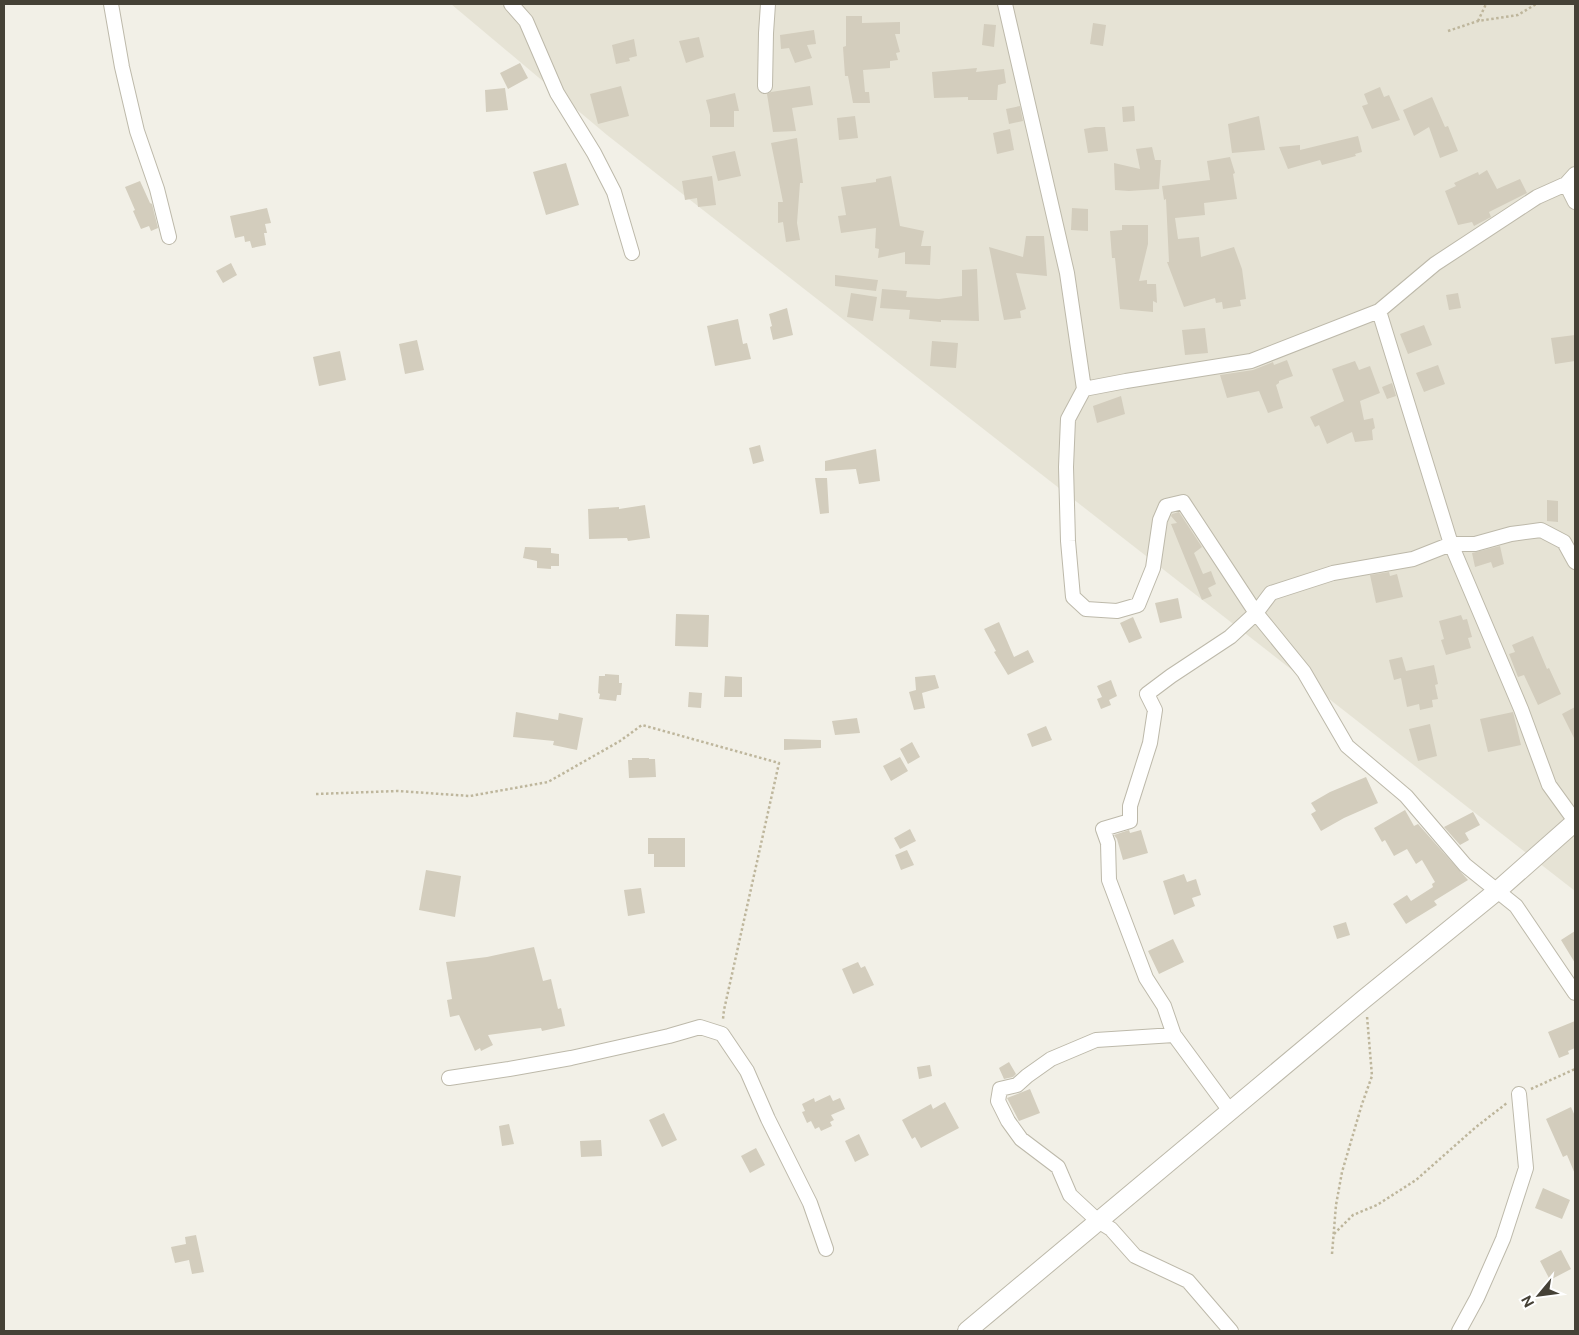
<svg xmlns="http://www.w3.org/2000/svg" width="1579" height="1335" viewBox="0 0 1579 1335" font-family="'Public Sans',sans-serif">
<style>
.residential{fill:#e6e3d5}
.building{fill:#d3cdbd}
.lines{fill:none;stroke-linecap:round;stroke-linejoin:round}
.minor-casing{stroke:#bdb9aa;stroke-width:16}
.tertiary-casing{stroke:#bdb9aa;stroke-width:20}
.path{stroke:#beb69c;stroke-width:2.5;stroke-dasharray:2.5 2.5;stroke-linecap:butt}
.minor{stroke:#fff;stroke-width:14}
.tertiary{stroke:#fff;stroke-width:18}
</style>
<rect width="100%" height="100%" fill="#f2f0e7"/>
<path class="residential" d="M451,4H1575V891L607,135Z"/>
<path class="building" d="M846,16H862V23L900,22V34H895L900,52L896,53L898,60L890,61V68L863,70L865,92H869L870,103H853L848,76H845L843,47L846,46Z
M1093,23L1106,25L1103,46L1090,44Z
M984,24L996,25L994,47L982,45Z
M814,30L816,44L807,45L812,58L795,63L789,48L781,49L780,35Z
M699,37L704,57L686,63L679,41Z
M634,39L637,56L629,58L630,61L616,64L612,45Z
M520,63L528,78L508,89L500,73Z
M977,68L976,72L1004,69L1006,83L998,85L997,100H968V97L934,98L932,72Z
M621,86L629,116L598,124L590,94Z
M810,86L813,105L792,108L796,131L773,132L767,94L771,92Z
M1380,87L1384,97L1389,95L1400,120L1372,129L1362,106L1368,104L1364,94Z
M505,88L508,110L486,112L485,90Z
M735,93L739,111H734V127H710V115L706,100Z
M1432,97L1445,127L1448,126L1458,151L1440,158L1429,127L1414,136L1403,110Z
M1020,106L1023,121L1009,124L1006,109Z
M1134,106L1135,121L1123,122L1122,107Z
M855,116L858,138L839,140L837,118Z
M1259,116L1265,150L1232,153L1228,124Z
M1095,127H1105L1108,151L1088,153L1084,129Z
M1010,129L1014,150L997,154L993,133Z
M1358,136L1362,152L1355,154L1356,156L1322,165L1320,160L1288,169L1279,147L1300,145V150Z
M797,138L803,183H800L797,223L800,240L786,242L783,222L778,223V202H783L771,143Z
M1152,147L1155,160H1161L1159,189L1129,191L1115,190L1114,163L1140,169L1136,149Z
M735,151L741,176L718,181L712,156Z
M1230,157L1235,173L1233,174L1237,199L1204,203L1205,215L1175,218L1178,239L1199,237L1201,257L1234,247L1242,269L1246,299L1240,300L1241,306L1223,309L1222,302L1216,303L1215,298L1184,307L1167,262H1169L1166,199L1164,200L1162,186L1210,180L1207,161Z
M566,163L579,205L546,215L533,172Z
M1487,170L1497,189L1520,179L1527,193L1489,212L1491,217L1474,226L1472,222L1458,225L1445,191L1456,186L1454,183L1478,172L1479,175Z
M712,176L716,205L698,207L697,198L685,200L682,181Z
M891,176L900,226L924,231L921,246H931L930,265L905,264V252L878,258L879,249L875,248L876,228L841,233L838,216L846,215L841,187L876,182V179Z
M140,181L150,203L152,204L158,228L151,231L149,226L141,229L133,211L135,210L125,187Z
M267,208L271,223L265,224L267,233H264L266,245L252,248L250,241L245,242L244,236L235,238L230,216Z
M1072,208L1088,209V231L1071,230Z
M1122,225H1148V244L1139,281L1147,280V284H1156L1157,303L1153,301V312L1120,309L1115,258H1112L1110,231L1122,230Z
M1026,236H1044L1047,276L1016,273L1026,309L1020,311L1021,318L1004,320L989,247L1023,257Z
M231,263L237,275L223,283L216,271Z
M977,269L979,321L941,320V322L909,319L910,310L880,308L882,289L907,291L906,297L939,299L962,296V270Z
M835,275L878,280L876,291L835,286Z
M851,293L877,297L873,321L847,317Z
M1458,293L1461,308L1449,310L1446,295Z
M787,308L793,335L773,340L770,327L772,326L769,314Z
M738,319L743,344L747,343L751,359L715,366L707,326Z
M1424,325L1432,345L1408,354L1400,334Z
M1205,328L1208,353L1185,355L1182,330Z
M1575,335V361L1555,364L1551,338Z
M417,340L424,370L405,374L399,344Z
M932,341L958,343L956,368L930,366Z
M340,351L346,380L319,386L313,357Z
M1287,360L1293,376L1279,381V383L1276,385L1283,408L1268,413L1259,391L1227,398L1220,375L1253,370L1273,362L1274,365Z
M1355,361L1359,370L1370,366L1380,393L1360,401L1364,420L1373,418L1375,428L1372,430L1373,440L1355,442L1352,432L1327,444L1319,425L1315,427L1310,417L1344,401L1332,369Z
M1438,365L1445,384L1424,392L1416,373Z
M1392,383L1396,396L1387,399L1382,387Z
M1121,396L1125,414L1097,423L1093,406Z
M760,445L764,461L753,464L749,448Z
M876,449L880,481L859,484L856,469L825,471V461Z
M815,478H827L829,513L820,514Z
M1547,500L1558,501V522L1547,521Z
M645,505L650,538L628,541L627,538L589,539L588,509L619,507V509Z
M1179,512L1202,547L1194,553L1203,574L1211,571L1216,584L1208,588L1212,596L1202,600L1171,524L1177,523L1171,516L1172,514Z
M1500,546L1504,564L1493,568L1491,562L1475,567L1472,553Z
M525,547L551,548V553L559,554V566H551V569L537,568V561L523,558Z
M1389,572L1390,576L1397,574L1403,597L1376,603L1370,575Z
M1178,598L1182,618L1160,623L1155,603Z
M676,614L709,615L708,647L675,646Z
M1461,615L1463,620L1467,619L1472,637L1468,638L1471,648L1446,655L1441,640L1444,639L1439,621Z
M1133,617L1142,638L1129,643L1120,623Z
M999,622L1014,657L1028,650L1034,662L1008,675L994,652L996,651L984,629Z
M1533,636L1547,669L1549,668L1561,694L1538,705L1524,675L1518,677L1509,654L1515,652L1512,645Z
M1402,657L1406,671L1434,665L1438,684L1435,685L1438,699L1432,700L1433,707L1420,710L1419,704L1407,707L1401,678L1394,680L1389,660Z
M605,674L619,675V683H622L621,695H617L616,701L599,699L600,694L598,693L599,676H605Z
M935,675L939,688L922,693L925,708L914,710L909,692L916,690L915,677Z
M725,676L742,677V697H724Z
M1111,680L1117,696L1109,700L1111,705L1101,709L1097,699L1102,697L1097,686Z
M689,692L702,693L701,708L688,707Z
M1575,707V740L1562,714Z
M516,712L558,720L559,713L583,718L577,750L553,745L554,741L513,737Z
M1513,712L1521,745L1488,752L1480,719Z
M857,718L860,733L835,735L832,721Z
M1430,724L1437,756L1418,761L1409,729Z
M1046,726L1052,740L1032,747L1027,734Z
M784,739L821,740V748L784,750Z
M912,742L920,757L908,764L900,749Z
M900,757L908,771L891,781L883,766Z
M632,758H649V759H655L656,777L629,778L628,760H632Z
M1366,777L1378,803L1344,818L1321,831L1311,814L1316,811L1311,803L1330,792Z
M1405,810L1414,826L1418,824L1468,880L1434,901L1437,905L1406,924L1393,904L1407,895L1411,901L1433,887L1432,884L1435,882L1422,860L1416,864L1407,849L1394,856L1385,840L1382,842L1374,828Z
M1473,812L1480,825L1465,833L1469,840L1460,845L1444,827Z
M910,829L916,841L900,849L894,838Z
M1129,830L1130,833L1141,830L1148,853L1123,860L1117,839L1114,835Z
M648,838H685V867H654V854H648Z
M907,850L914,865L901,870L895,855Z
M426,870L461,876L455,917L419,910Z
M1184,874L1187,882L1196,879L1201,895L1192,898L1195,906L1174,915L1163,881Z
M641,888L645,913L628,916L624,890Z
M1346,922L1350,935L1337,939L1333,926Z
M1575,931V963L1561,940Z
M1173,939L1184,962L1159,974L1148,951Z
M534,947L543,981L551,979L558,1009L561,1008L565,1026L542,1031L541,1028L488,1035L493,1045L481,1051L480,1048L475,1051L459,1015L450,1017L447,1000L452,999L446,962L487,957Z
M858,962L861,968L865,966L874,985L853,994L842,969Z
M1575,1021V1048L1568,1051L1569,1054L1559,1058L1548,1032Z
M1009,1062L1016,1074L1013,1077L1004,1079L999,1068Z
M930,1065L932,1076L919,1079L917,1067Z
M1030,1089L1040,1113L1019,1121L1007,1098Z
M830,1095L833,1101L840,1098L845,1109L831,1115L834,1120L830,1122L832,1126L821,1131L819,1127L815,1129L811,1121L807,1123L802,1112L805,1111L802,1104L814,1098L815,1102Z
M945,1102L959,1128L921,1148L915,1137L912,1139L902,1120L931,1104L933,1109Z
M1571,1107L1575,1116V1174L1567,1155L1563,1157L1546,1119Z
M664,1113L677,1140L662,1147L649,1120Z
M509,1124L514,1144L502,1146L499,1126Z
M859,1134L869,1155L855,1162L845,1141Z
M601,1140L602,1156L581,1157L580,1141Z
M756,1148L765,1165L750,1173L741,1156Z
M1543,1188L1570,1200L1562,1219L1535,1208Z
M196,1235L204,1272L192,1274L189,1260L175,1263L171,1247L186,1244L185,1237Z
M1561,1250L1571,1269L1550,1280L1540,1261Z"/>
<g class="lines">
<g class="minor-casing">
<path id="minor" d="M111,4L122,67L137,131L157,189L169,237
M511,4L526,21L557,93L594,153L614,192L632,253
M1005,4L1067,273L1084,389
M765,86L766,33L768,4
M1575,174L1566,184L1537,197L1435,264L1379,311L1451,544L1521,709L1549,785L1575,821
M1566,184L1575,202
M1379,311L1251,361L1126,381L1084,389L1068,419L1066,467L1068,541L1073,597L1086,609L1117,611L1138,605L1153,568L1160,520L1166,506L1183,502L1256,613L1304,672L1347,746L1406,796L1465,865L1516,906L1575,993
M1174,1035L1096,1040L1051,1059L1027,1076L1017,1085L1000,1089L998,1101L1008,1121L1021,1139L1058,1167L1070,1195L1098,1221L1111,1229L1135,1256L1188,1281L1231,1331
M449,1078L509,1069L571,1058L669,1036L700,1027L722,1034L747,1071L768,1119L810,1203L826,1249
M1230,1111L1174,1035L1164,1006L1146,978L1109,880L1108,843L1103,829L1130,821V806L1150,743L1155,710L1147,694L1171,676L1230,637L1256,613L1271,593L1333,573L1413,559L1451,544H1475L1511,534L1541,530L1564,542L1575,562
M1459,1331L1477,1298L1503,1239L1526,1168L1519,1094"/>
</g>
<g class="tertiary-casing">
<path id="tertiary" d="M967,1331L1364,999L1497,891L1575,822"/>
</g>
<path class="path" d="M1478,21L1486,4
M1448,31L1478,21L1518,15L1536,4
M316,794L398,791L470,796L548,782L620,741L642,725L779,763L724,1010L723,1019
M1531,1089L1575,1069
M1334,1234L1353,1215L1377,1205L1416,1180L1476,1127L1507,1103
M1332,1254L1336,1205L1342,1172L1362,1104L1372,1076L1367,1016"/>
<use href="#minor" class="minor"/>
<use href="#tertiary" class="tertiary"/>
</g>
<rect width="1579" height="1335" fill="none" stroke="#454136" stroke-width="10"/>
<g transform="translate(1539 1295) rotate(241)" stroke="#ffffff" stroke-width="4" paint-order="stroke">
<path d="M0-4L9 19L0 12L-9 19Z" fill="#454136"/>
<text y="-8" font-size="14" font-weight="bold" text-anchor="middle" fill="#454136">N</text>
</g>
</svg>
